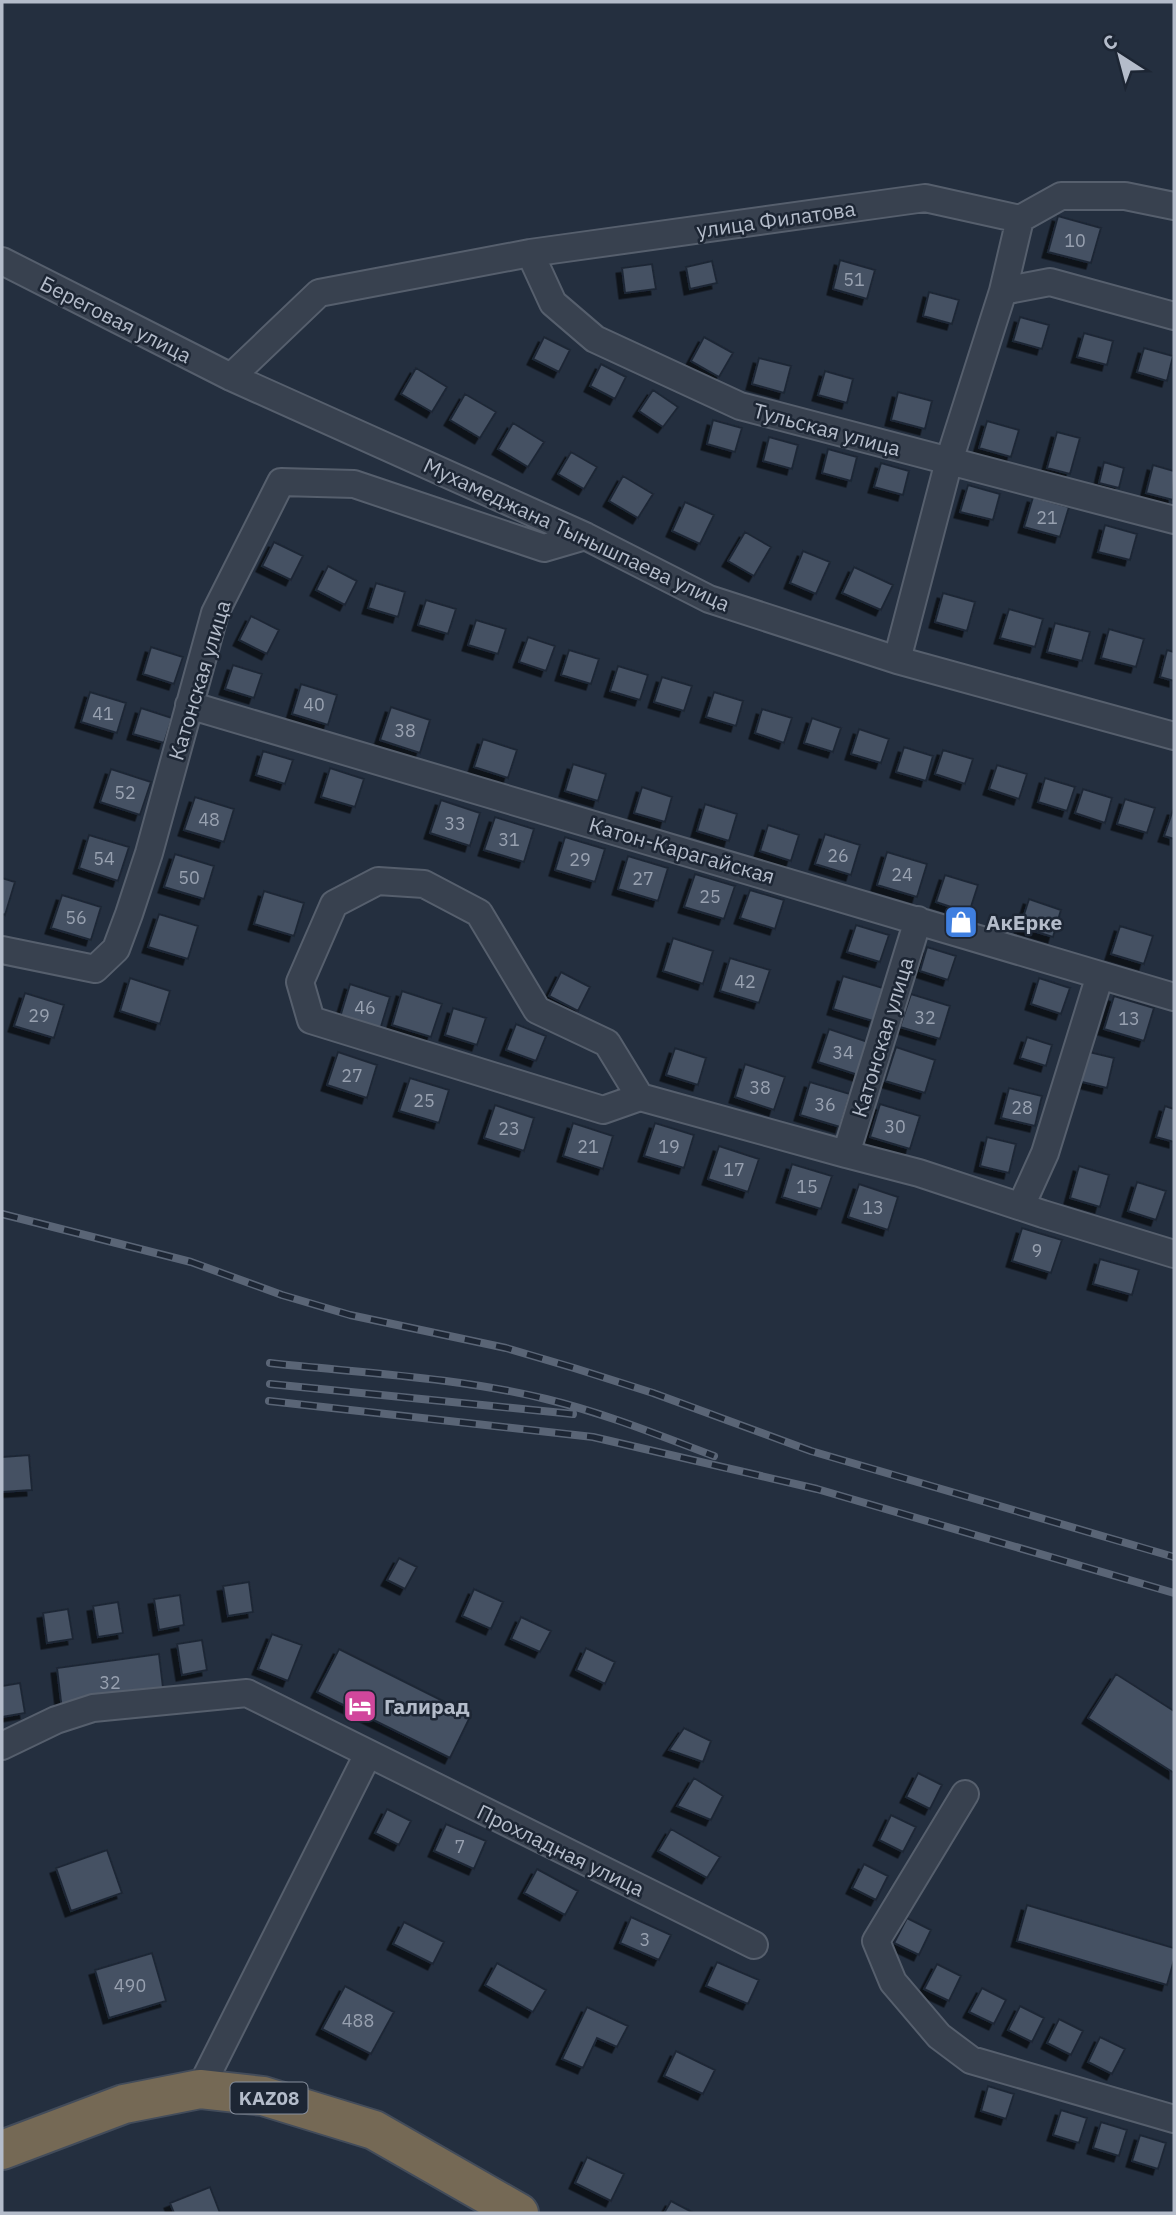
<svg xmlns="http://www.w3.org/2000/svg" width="1176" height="2215" viewBox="0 0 1176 2215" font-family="'IBM Plex Sans',sans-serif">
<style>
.building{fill:#455163;stroke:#1f2836;stroke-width:2;filter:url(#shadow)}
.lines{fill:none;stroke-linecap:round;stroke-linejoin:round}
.minor-casing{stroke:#565f6d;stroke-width:30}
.highway-casing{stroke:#434c5a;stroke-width:42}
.minor{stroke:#38414f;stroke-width:26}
.highway{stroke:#756955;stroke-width:38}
.rail-casing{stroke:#5a6576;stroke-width:8}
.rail{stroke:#1d2634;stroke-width:5;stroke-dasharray:16;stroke-linecap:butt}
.labels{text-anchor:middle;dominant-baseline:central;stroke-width:5;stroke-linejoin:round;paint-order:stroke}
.number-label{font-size:18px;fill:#98a1b0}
.shield{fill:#1d2634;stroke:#878f9d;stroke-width:2}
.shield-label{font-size:19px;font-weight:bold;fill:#b4bcca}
.street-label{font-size:21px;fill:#b4bcca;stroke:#1d2634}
.poi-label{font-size:21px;font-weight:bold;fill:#b4bcca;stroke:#1d2634;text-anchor:start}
</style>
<defs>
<filter id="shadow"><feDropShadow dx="-5.5" dy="5.5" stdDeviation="0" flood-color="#0009"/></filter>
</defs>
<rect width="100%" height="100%" fill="#242f3f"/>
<path class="building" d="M1058,216L1101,228L1091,263L1048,252Z
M840,260L875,270L867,299L833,289Z
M712,261L717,283L690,289L686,267Z
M652,264L656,289L625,293L622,268Z
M929,292L959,300L952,324L923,316Z
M1020,317L1049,325L1042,349L1013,341Z
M1084,333L1113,341L1107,365L1077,357Z
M544,337L570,350L559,372L533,359Z
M704,337L733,353L719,377L691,361Z
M1144,348L1173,356L1167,381L1137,372Z
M759,358L791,366L784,393L752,384Z
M601,364L626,377L615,399L590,386Z
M416,368L447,387L432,412L401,394Z
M825,371L853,379L847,403L818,395Z
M653,390L678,407L663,427L639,411Z
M898,392L932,401L925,429L891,420Z
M465,394L496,412L480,438L450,420Z
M713,420L742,428L735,452L707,444Z
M987,421L1019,430L1011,457L979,448Z
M513,423L544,442L528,467L498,449Z
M1057,432L1080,438L1070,474L1047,468Z
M769,437L798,445L792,469L763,461Z
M828,449L857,457L851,481L822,473Z
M571,452L597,467L584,489L558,474Z
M1104,462L1124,468L1119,488L1099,483Z
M881,463L909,471L903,495L874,487Z
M1153,465L1174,471L1173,500L1146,493Z
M623,476L653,494L638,518L609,501Z
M968,485L1000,494L993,520L960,512Z
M1033,497L1069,507L1060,537L1024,527Z
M685,502L714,515L700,544L672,531Z
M1105,525L1137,534L1130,560L1098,552Z
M745,532L771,547L754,576L728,561Z
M274,542L303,556L291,580L262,566Z
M803,551L830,562L816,594L790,583Z
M328,566L357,581L345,605L316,590Z
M854,567L893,585L881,610L842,593Z
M376,583L405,592L398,617L368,608Z
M943,593L975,602L967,631L935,622Z
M426,600L456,609L448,634L418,625Z
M1009,609L1043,619L1035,647L1000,638Z
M251,616L279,630L267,654L239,640Z
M476,620L506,629L498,654L468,645Z
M1055,623L1090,632L1082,661L1047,652Z
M1109,629L1144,639L1136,667L1101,658Z
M528,637L555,646L546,671L519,662Z
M151,647L183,657L174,684L143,674Z
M569,650L599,659L591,684L561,675Z
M1167,650L1174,652V681L1160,677Z
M233,665L262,674L254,698L225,689Z
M618,666L648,675L640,700L610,691Z
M662,677L692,686L684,711L654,702Z
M301,684L337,695L328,725L292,714Z
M90,692L126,703L117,733L81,722Z
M714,692L743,701L736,726L706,717Z
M391,707L430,720L420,753L380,740Z
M141,708L172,718L164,743L133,734Z
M762,709L792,718L784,743L755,733Z
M812,718L841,728L833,752L804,743Z
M859,729L889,739L881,763L851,754Z
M483,739L517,750L508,778L474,767Z
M904,747L933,756L926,781L896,772Z
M943,750L973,759L965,784L935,774Z
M263,751L293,760L285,784L256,775Z
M573,764L606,774L598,801L565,791Z
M997,765L1027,774L1019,799L989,789Z
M330,768L364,779L355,807L321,797Z
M111,769L151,782L140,815L100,802Z
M1045,778L1075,787L1067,811L1038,802Z
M642,787L672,797L665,822L634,813Z
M1083,789L1112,798L1105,823L1075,813Z
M195,797L234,809L224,842L184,830Z
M1125,799L1155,808L1147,833L1117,824Z
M441,800L480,813L470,846L430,833Z
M705,804L737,814L729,841L697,831Z
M1173,810H1174V839L1164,836Z
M495,817L534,829L524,862L484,850Z
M768,825L799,835L791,861L760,851Z
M825,834L860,845L851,875L815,864Z
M89,835L129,847L118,881L79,868Z
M565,837L605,849L595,882L555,870Z
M887,852L927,864L917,897L877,885Z
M175,854L214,866L204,899L164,887Z
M628,856L668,868L658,901L618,889Z
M695,874L735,886L724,919L684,907Z
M945,875L978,885L969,913L936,902Z
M2,878L15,882L5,915L2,914Z
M750,890L784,900L775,929L740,918Z
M264,891L304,903L294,936L254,924Z
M62,895L101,907L91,940L51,928Z
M1029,899L1061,910L1053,937L1020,927Z
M159,914L198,926L188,959L148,947Z
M856,925L889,935L880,962L847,952Z
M1120,926L1153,936L1144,964L1111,954Z
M673,938L713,951L703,984L663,971Z
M927,947L956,956L948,980L920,971Z
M730,958L770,970L759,1003L720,991Z
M561,972L590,987L578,1011L549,996Z
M843,976L883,988L873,1021L833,1009Z
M130,978L170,991L160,1024L120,1011Z
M1039,978L1070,988L1061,1014L1031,1004Z
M350,984L390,997L380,1030L340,1017Z
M402,991L442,1004L431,1037L392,1025Z
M25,993L64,1005L54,1038L14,1026Z
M911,994L950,1006L940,1039L900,1027Z
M1114,996L1154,1008L1144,1041L1104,1029Z
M453,1008L486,1018L477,1045L445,1035Z
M516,1024L546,1036L536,1061L506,1050Z
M829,1029L868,1042L858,1075L818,1062Z
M1027,1037L1052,1045L1046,1066L1020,1058Z
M896,1047L935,1060L925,1093L885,1081Z
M675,1048L706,1058L698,1085L666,1075Z
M1085,1051L1114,1058L1107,1088L1078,1081Z
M338,1052L377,1065L367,1098L327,1085Z
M745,1064L785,1077L774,1110L735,1097Z
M410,1078L449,1090L439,1123L399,1111Z
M810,1082L850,1094L840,1127L800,1115Z
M1009,1088L1042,1096L1035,1126L1001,1118Z
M880,1104L920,1116L910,1149L870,1137Z
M495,1105L534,1118L524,1151L484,1138Z
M1165,1106L1174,1109V1142L1156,1137Z
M573,1123L613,1136L603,1169L563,1156Z
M655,1123L694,1135L684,1168L644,1156Z
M987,1137L1016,1144L1009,1173L980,1166Z
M719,1146L759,1159L748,1192L708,1179Z
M792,1164L832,1176L821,1209L782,1197Z
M1079,1166L1109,1175L1100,1207L1070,1198Z
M1137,1182L1166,1191L1156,1220L1128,1211Z
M859,1184L898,1197L888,1230L848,1217Z
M1022,1228L1062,1240L1051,1273L1012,1261Z
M1100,1259L1139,1270L1132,1295L1093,1284Z
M29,1455L32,1490L2,1492V1457Z
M399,1558L417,1567L405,1589L387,1580Z
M249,1582L253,1612L228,1616L223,1586Z
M474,1589L503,1602L491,1629L462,1616Z
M180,1595L184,1625L159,1630L154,1599Z
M118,1602L123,1633L98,1637L93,1606Z
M68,1609L73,1639L47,1643L43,1613Z
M521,1617L551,1631L540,1652L511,1639Z
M272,1634L302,1645L288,1681L258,1669Z
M202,1640L207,1670L182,1675L177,1644Z
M586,1648L615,1662L605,1684L576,1670Z
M339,1649L471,1715L450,1758L317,1692Z
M159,1654L164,1696L62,1710L57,1668Z
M1116,1674L1174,1711V1773L1088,1718Z
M20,1683L25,1713L2,1717V1686Z
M684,1728L711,1741L703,1762L669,1750Z
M918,1773L942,1785L930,1809L906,1797Z
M694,1778L723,1796L711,1820L677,1806Z
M387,1809L411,1821L399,1845L375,1833Z
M891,1815L916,1827L903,1852L879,1840Z
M446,1824L486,1841L474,1869L434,1851Z
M671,1829L720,1857L707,1878L658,1851Z
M107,1850L122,1893L71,1911L56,1868Z
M864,1864L888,1876L876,1900L852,1888Z
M537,1869L578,1891L565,1915L524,1893Z
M1027,1905L1174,1948V1960L1167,1985L1017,1941Z
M631,1917L671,1935L659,1960L620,1943Z
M907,1918L931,1930L919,1955L894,1943Z
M404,1922L444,1942L433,1964L393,1944Z
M152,1953L166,2001L109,2018L95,1970Z
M717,1962L759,1980L748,2004L706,1986Z
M497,1963L546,1990L533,2012L485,1985Z
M937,1964L961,1976L949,2001L924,1989Z
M345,1986L394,2012L371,2054L322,2029Z
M982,1988L1006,2000L994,2024L969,2012Z
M1020,2006L1044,2018L1032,2042L1008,2030Z
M587,2007L628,2026L617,2047L597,2038L583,2068L562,2059Z
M1059,2019L1083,2031L1071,2055L1047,2043Z
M1100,2037L1125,2049L1112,2074L1088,2062Z
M676,2051L715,2070L703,2094L664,2076Z
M988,2086L1014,2094L1006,2119L981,2111Z
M1061,2110L1087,2118L1079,2143L1053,2135Z
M1101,2122L1127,2130L1119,2156L1093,2148Z
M1140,2135L1166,2143L1158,2169L1132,2161Z
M587,2157L624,2174L611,2201L575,2183Z
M210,2187L220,2213H174L170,2203Z
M671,2201L694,2213H664Z"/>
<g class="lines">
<g class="minor-casing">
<path id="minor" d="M530,253L553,303L595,339L740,406L1174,520
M2,261L231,377L585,536L709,599L897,660L1174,736
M1003,291L1050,282L1174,316
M231,377L319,293L530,253L925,198L1020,219
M897,660L949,461L1003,291L1020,219L1061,196H1125L1174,206
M189,705L1174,997
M918,920L846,1154L919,1173L1043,1214L1174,1254
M2,950L95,969L116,949L129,914L149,853L215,613L281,482L354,484L544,548L585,536
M640,1097L607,1043L537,1010L479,913L424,884L378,881L334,904L300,982L311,1020L603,1110L640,1097L846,1154
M1021,1206L1045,1153L1100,975
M2,1746L56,1720L93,1708L247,1693L754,1945
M965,1794L876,1941L893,1982L939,2036L971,2060L1174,2119
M200,2089L368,1754"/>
</g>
<g class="highway-casing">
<path id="highway" d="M2,2150L124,2104L200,2089L263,2096L374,2130L519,2213"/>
</g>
<use href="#minor" class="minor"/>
<use href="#highway" class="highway"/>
<g class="rail-casing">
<path id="rail" d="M2,1214L191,1262L282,1295L350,1315L506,1348L574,1368L653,1393L811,1451L1174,1557
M270,1363C361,1373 456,1377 546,1399C604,1413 658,1435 714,1456
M270,1384L573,1414
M269,1401L593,1437L817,1489L1174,1593"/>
</g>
<use href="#rail" class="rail"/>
</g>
<defs>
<g id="shop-square" transform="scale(1.75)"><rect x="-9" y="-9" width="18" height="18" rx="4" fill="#3f7fe0" stroke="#1d2634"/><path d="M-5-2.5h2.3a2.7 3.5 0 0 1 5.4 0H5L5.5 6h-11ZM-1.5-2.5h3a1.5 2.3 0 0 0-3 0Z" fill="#fff"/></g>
<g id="hotel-square" transform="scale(1.75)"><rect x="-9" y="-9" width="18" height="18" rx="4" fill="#d1479c" stroke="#1d2634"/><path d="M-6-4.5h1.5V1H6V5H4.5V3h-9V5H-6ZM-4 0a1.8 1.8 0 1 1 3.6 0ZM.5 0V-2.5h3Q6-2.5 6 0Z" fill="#fff"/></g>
</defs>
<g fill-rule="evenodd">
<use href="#shop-square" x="961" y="922"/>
<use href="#hotel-square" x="360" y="1706"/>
</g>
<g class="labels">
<g class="number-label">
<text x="1075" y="240">10</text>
<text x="854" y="279">51</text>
<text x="1047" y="517">21</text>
<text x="314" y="704">40</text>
<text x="103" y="713">41</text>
<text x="405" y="730">38</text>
<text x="125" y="792">52</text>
<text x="209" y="819">48</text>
<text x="455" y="823">33</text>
<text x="509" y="839">31</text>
<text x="838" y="855">26</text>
<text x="104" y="858">54</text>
<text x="580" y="859">29</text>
<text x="902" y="874">24</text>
<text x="189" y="877">50</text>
<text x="643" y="878">27</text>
<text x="710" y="896">25</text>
<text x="76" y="917">56</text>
<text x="745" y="981">42</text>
<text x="365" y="1007">46</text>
<text x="39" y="1015">29</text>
<text x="925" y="1017">32</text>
<text x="1129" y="1018">13</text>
<text x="843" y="1052">34</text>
<text x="352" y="1075">27</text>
<text x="760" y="1087">38</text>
<text x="424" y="1100">25</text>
<text x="825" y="1104">36</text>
<text x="1022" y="1107">28</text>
<text x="895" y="1126">30</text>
<text x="509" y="1128">23</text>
<text x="588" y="1146">21</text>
<text x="669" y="1146">19</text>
<text x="734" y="1169">17</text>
<text x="807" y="1186">15</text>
<text x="873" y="1207">13</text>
<text x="1037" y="1250">9</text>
<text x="110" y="1682">32</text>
<text x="460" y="1846">7</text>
<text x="645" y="1939">3</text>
<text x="130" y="1985">490</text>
<text x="358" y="2020">488</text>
</g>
<rect class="shield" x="230.5" y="2082.5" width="77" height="31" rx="5"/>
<g class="shield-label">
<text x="269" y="2098">KAZ08</text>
</g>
<g class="street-label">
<text transform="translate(776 219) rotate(-8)">улица Филатова</text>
<text transform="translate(116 319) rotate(27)">Береговая улица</text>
<text transform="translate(827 429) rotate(15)">Тульская улица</text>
<text transform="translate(577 534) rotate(25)">Мухамеджана Тынышпаева улица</text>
<text transform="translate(199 680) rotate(-73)">Катонская улица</text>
<text transform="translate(682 850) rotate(16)">Катон-Карагайская</text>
<text transform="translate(882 1037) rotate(-73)">Катонская улица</text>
<text transform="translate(561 1850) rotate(26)">Прохладная улица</text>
</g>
<g class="poi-label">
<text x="986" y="922">АкЕрке</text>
<text x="384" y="1706">Галирад</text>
</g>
</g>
<rect width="1176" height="2215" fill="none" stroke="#b4bcca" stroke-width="7"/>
<g transform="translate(1120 56) rotate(324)" stroke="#1d2634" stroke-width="5" paint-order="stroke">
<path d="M0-5L12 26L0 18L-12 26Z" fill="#b4bcca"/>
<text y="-10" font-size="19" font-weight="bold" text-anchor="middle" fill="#b4bcca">С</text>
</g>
</svg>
